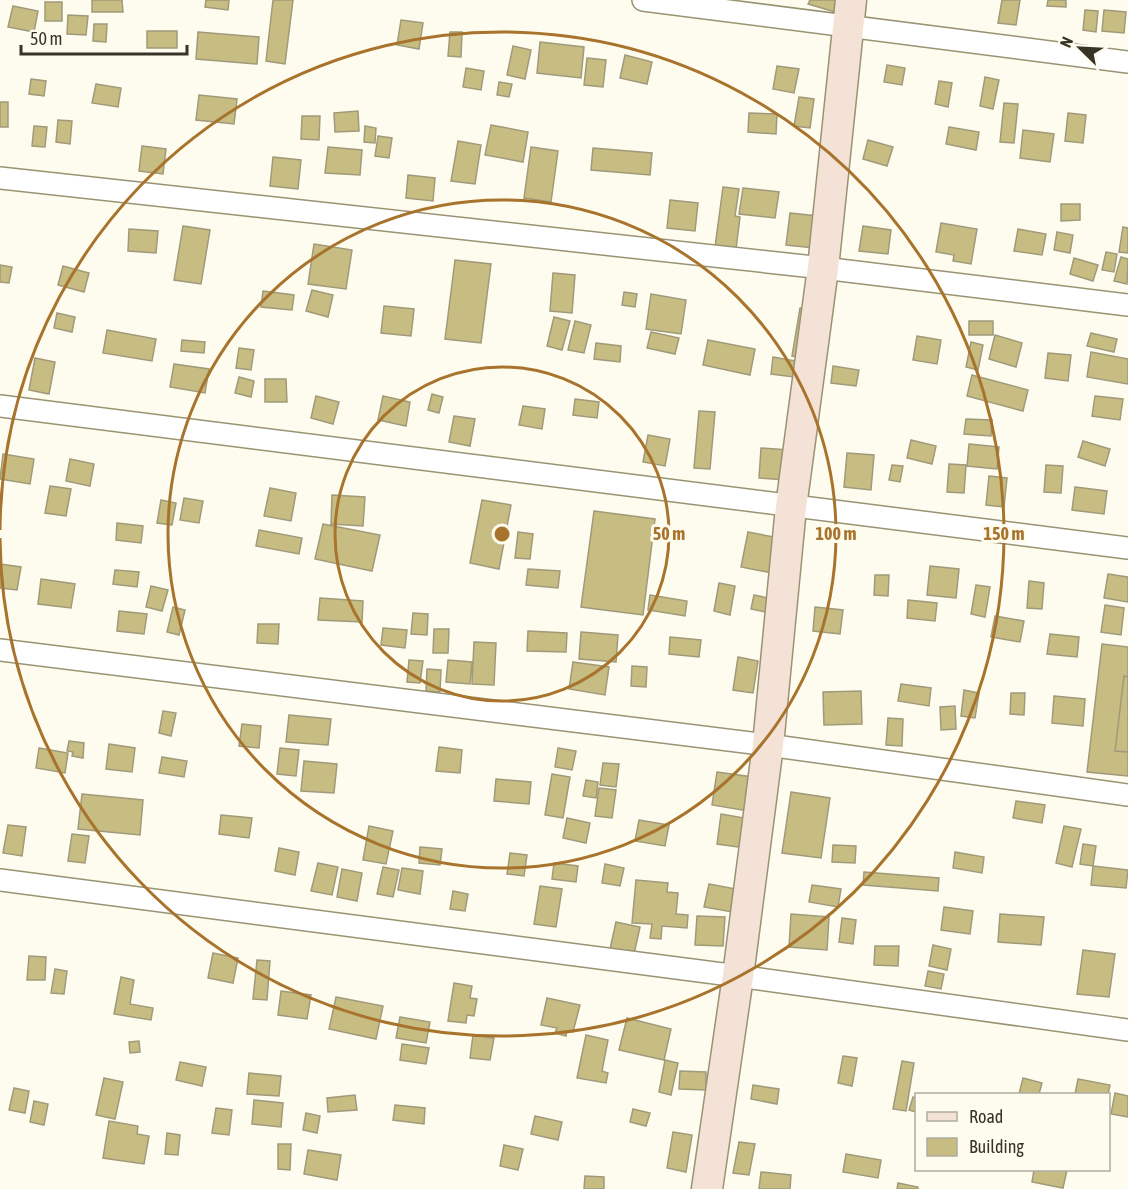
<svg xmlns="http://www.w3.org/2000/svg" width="1128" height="1189" viewBox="0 0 1128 1189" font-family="'Asap Condensed',sans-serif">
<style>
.building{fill:#c7bd83;stroke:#a09a7a;stroke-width:1.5}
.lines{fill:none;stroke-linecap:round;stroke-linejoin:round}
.street-casing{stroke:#999373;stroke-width:24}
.secondary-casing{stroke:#999373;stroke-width:33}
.street{stroke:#fff;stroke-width:21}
.secondary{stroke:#f4e2d6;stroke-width:30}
.ring{fill:none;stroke:#a8742d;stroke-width:3}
.centre{fill:#a8742d;stroke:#fefcee;stroke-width:3}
.ring-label{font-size:18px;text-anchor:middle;font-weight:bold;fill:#a8742d;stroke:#fefcee;stroke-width:6;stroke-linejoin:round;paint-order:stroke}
</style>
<rect width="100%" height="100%" fill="#fefcee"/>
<path class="building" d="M92,0H122L123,12H92Z
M206,0H229L228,10L205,7Z
M273,0H293L285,64L266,61Z
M810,0H847L842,14L808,4Z
M1002,0H1020L1016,25L998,23Z
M1048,0H1066V7L1047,6Z
M45,2H62V21H45Z
M13,6L38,11L34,32L8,27Z
M1085,10L1098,11L1096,32L1083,30Z
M1104,10L1126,12L1124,33L1102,31Z
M68,15L88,16L86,35L67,34Z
M401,20L423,23L419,49L397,45Z
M94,24H107L106,42L93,41Z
M147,31H177V48H147Z
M198,32L259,37L257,64L196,59Z
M450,32H462L461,57L448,56Z
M540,42L584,47L581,78L537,73Z
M513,46L531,50L525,79L507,75Z
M625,55L652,62L647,84L620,78Z
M587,58L606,60L603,87L584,85Z
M887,65L905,68L902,85L884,82Z
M777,66L799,69L794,93L773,89Z
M466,68L484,71L481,90L463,87Z
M985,77L999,80L993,109L980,106Z
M31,79L46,81L44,96L29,94Z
M939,81L952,83L948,107L935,104Z
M499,82L512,84L509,97L497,95Z
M96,84L121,88L118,107L92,103Z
M199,95L237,99L234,124L196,120Z
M799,97L814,99L810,128L794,126Z
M0,102H8V127H0Z
M1004,103L1018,104L1014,143L1000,142Z
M358,111L359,131L335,132L334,113Z
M749,113L777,114L776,134L748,132Z
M1068,113L1086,115L1083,143L1065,141Z
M302,116H320L319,140L301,139Z
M58,120L72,121L70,144L56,142Z
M491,125L528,132L523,162L485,155Z
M34,126L47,127L45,147L32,146Z
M365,126L376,128L375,143L364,142Z
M949,127L979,132L976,150L946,144Z
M1023,130L1054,134L1050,162L1020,158Z
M378,136L392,138L389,158L375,156Z
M868,140L893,147L887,166L863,159Z
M458,141L481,145L475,184L451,181Z
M142,146L166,149L163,174L139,171Z
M328,147L362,150L360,175L325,173Z
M531,147L558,151L551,202L524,198Z
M593,148L652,153L650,175L591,170Z
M273,157L301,160L298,189L270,186Z
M408,175L435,178L433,201L406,198Z
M723,187L739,189L735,216L740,217L736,249L715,247Z
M743,188L779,192L775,218L739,214Z
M670,200L698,203L695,231L667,228Z
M1061,204H1080V220L1061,221Z
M790,213L818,216L814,248L786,245Z
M941,223L977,229L971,264L953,261L954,255L936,252Z
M183,226L210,230L201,284L174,280Z
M863,226L891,230L888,254L859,251Z
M1123,227L1128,228V253L1119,252Z
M129,229L158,231L156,253L128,251Z
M1018,229L1046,234L1042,255L1014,251Z
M1057,232L1073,235L1070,253L1054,250Z
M314,244L352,250L346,289L308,284Z
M1106,252L1117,254L1114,272L1102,270Z
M1121,257L1128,259L1127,284L1114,281Z
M1074,258L1098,265L1093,281L1070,274Z
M455,260L491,264L481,343L445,339Z
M0,265L12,267L9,283L0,282Z
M63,266L89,273L84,292L58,285Z
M553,273L575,275L572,313L550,311Z
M312,290L333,295L328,317L306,311Z
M263,291L294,295L292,310L261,307Z
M624,292L637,294L635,307L622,305Z
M651,294L686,300L681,334L646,329Z
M384,306L414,309L411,336L381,333Z
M800,308L817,311L808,358L792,356Z
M57,313L75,317L72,332L54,328Z
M554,317L570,321L562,350L547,346Z
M575,321L591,325L584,353L568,350Z
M969,321H993V335H969Z
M107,330L156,339L152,361L103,353Z
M651,332L679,338L675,354L647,348Z
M1091,333L1117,339L1114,352L1087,346Z
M995,335L1022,343L1016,367L989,359Z
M917,336L941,340L937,364L913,360Z
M182,340L205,342L204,353L181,351Z
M708,340L755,349L750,375L703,365Z
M971,342L983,345L978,370L966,367Z
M596,343L621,346L620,362L594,359Z
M239,348L254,350L251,370L236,368Z
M1091,352L1128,359V384L1087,377Z
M1048,353L1071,355L1068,381L1045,378Z
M773,357L796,361L794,377L771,374Z
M35,358L55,362L49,394L29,390Z
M174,364L209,369L205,393L170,387Z
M833,366L859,370L856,386L831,383Z
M972,375L1028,390L1023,411L967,396Z
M239,377L254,381L251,397L235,393Z
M265,379H286L287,402H265Z
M432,394L443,397L439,413L428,410Z
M316,396L339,402L333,424L311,418Z
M383,396L410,402L406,426L378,420Z
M1095,396L1123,399L1120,420L1092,416Z
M575,399L599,402L597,418L573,415Z
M523,406L545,409L542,429L519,425Z
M699,411L715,412L710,469L694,468Z
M454,416L475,419L470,446L449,442Z
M966,419L992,420L991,436L964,434Z
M648,435L670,439L665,466L643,462Z
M911,440L936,446L932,464L907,458Z
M1083,441L1110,449L1105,466L1078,457Z
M969,444L999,447L997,469L967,466Z
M761,448L789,450L786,480L759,478Z
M847,453L874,455L871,490L844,487Z
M3,454L34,459L30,484L0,479Z
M70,459L94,464L90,486L66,481Z
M949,464L966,465L964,493L947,492Z
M892,465L903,466L900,482L889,480Z
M1046,465L1063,466L1061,493L1044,492Z
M989,476L1007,478L1004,507L986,505Z
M50,486L71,489L66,516L45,513Z
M1075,487L1107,491L1104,514L1072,510Z
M270,488L296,493L291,521L264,516Z
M332,495L365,497L363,526L331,524Z
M184,498L203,501L199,523L180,520Z
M161,500L176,503L172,525L157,523Z
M482,500L511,505L499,569L470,563Z
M594,511L655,519L643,615L581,607Z
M117,523L143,526L141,543L116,540Z
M323,524L380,535L372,571L315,559Z
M259,530L302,538L299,554L256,546Z
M518,532L533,534L530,559L515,558Z
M748,532L779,538L772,573L741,567Z
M0,564L21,567L17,590L0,588Z
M930,566L959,569L956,598L927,595Z
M528,569L560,571L558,588L526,585Z
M115,570L139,572L137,587L113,584Z
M1108,574L1128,577V602L1104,598Z
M875,575H889L888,596L874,595Z
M41,579L75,584L71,608L38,604Z
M1029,581L1044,583L1042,609L1027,608Z
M719,583L735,586L730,615L714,611Z
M976,585L990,587L985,617L971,614Z
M151,586L168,590L162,611L146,607Z
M650,595L687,601L685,616L648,610Z
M754,595L773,599L770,613L751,609Z
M320,598L363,601L362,622L318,620Z
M908,600L937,603L935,621L907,618Z
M1105,605L1124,608L1121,635L1101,632Z
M173,607L185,610L179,635L167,632Z
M815,607L843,610L840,634L813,631Z
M119,611L147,614L144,634L117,631Z
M413,613L428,614L427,635L411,634Z
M995,616L1024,621L1020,642L991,637Z
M258,624H279L278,644L257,643Z
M383,628L407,630L405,648L381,645Z
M434,629H449L448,653H433Z
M528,631L567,633L566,652L527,651Z
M581,632L618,635L616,662L579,659Z
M1050,634L1079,637L1077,657L1047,654Z
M670,637L701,640L699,657L669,654Z
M474,642L496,643L494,685L472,684Z
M1102,644L1128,647V677L1124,676L1115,751L1128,752V776L1087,772Z
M738,657L758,661L753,693L733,690Z
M409,660L423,661L420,683L407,682Z
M448,660L472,662L470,684L446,682Z
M573,662L609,667L605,695L569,689Z
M632,666L647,667L646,687L631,686Z
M427,669L441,670L440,692L426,691Z
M1124,676L1128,677V752L1115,751Z
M901,684L931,688L929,706L898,701Z
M964,690L979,693L975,718L961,716Z
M861,691L862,724L824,725L823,692Z
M1011,693H1025L1024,715L1010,714Z
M1054,696L1085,699L1083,726L1052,723Z
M955,706L956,729L941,730L940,707Z
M163,711L176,713L171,736L159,733Z
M289,715L331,719L328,745L286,742Z
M888,718L903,719L902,746L886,745Z
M242,724L261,726L259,748L239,746Z
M69,741L84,743L83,758L72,756L73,752L67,751Z
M109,744L135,748L132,772L106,769Z
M439,747L462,750L460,773L436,771Z
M39,748L68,753L65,773L36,768Z
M280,748L299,750L296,776L277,774Z
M558,748L576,751L572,770L555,767Z
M162,757L187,761L184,777L159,773Z
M304,761L337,764L334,793L301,791Z
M603,763L619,764L616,787L600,785Z
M717,772L760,778L754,812L712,805Z
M552,774L570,777L563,818L545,815Z
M496,779L531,782L529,804L494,801Z
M586,780L598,782L596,798L583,796Z
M599,788L616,790L612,818L595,816Z
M791,792L830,798L821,858L782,853Z
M82,794L143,800L140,835L78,829Z
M1016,801L1045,805L1042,823L1013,818Z
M721,814L750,819L745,848L717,844Z
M221,815L252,818L249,838L219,834Z
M567,818L590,823L586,843L563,838Z
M639,820L669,825L665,846L635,841Z
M8,825L26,827L22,856L3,853Z
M369,826L393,831L386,864L363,860Z
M1064,826L1081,829L1072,867L1056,863Z
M72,834L89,836L85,863L68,861Z
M1083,844L1096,846L1093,866L1080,864Z
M833,845L856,846L855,863L832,862Z
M420,847L442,849L440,865L419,863Z
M279,848L299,852L295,875L275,871Z
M955,852L984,857L982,873L953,868Z
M510,853L527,855L524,876L507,874Z
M318,863L338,867L332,895L311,891Z
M554,863L578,866L576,882L552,879Z
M605,864L624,868L620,886L602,883Z
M1093,866L1128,870L1126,888L1091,885Z
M383,867L399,870L393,897L377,894Z
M402,868L423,871L420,894L398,890Z
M342,869L362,873L357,901L337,897Z
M864,872L939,878L938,891L863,885Z
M636,880L668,883L667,892L678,893L676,914L688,915L687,928L662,926L661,939L650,938L652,924L632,923Z
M709,884L736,889L732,912L704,907Z
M812,885L841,889L838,907L809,902Z
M540,886L562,889L556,927L534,924Z
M453,891L468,894L465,911L450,909Z
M944,907L973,911L970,934L941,930Z
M791,914L829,917L827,950L789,947Z
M1000,914L1044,917L1041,945L998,942Z
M697,916L725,917L723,946L695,945Z
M842,918L856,920L853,944L839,942Z
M616,922L640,927L634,954L610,949Z
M933,945L951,949L947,970L929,966Z
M875,946H899L898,966L874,965Z
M1083,950L1115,954L1109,997L1077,994Z
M213,953L238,958L233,983L208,978Z
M29,956L46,957L45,980H27Z
M257,960L270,961L267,1000L253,999Z
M55,969L67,971L64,994L51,993Z
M928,971L944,974L941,989L925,986Z
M121,977L134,980L130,1004L153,1008L151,1020L114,1014Z
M454,983L472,986L470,998L477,999L474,1016L467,1015L466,1023L448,1021Z
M281,991L311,995L307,1019L278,1015Z
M336,997L383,1006L376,1039L329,1029Z
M547,998L580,1005L573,1032L567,1031L566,1036L555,1033L557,1028L541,1025Z
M400,1017L430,1022L426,1043L396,1038Z
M627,1018L671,1029L664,1060L619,1050Z
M473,1035L494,1038L490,1060L470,1058Z
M586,1035L608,1040L602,1071L608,1073L606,1083L577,1078Z
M139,1041L140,1052L130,1053L129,1042Z
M402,1044L429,1048L426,1064L400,1060Z
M843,1056L857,1058L852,1086L838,1083Z
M665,1060L678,1063L671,1095L659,1092Z
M902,1061L914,1063L906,1111L893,1109Z
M180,1062L206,1067L202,1086L176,1080Z
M680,1071L706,1072V1090L679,1089Z
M249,1073L281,1076L279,1096L247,1094Z
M104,1078L123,1082L115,1119L96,1115Z
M1023,1078L1042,1083L1039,1094H1019Z
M1078,1079L1110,1085L1108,1094H1075Z
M753,1085L779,1089L777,1104L751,1099Z
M14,1088L29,1091L25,1113L9,1110Z
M1115,1093L1128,1096V1117L1111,1114Z
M355,1095L357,1110L328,1112L327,1098Z
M913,1097L916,1098V1112L909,1110Z
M254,1100L283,1103L281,1127L252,1124Z
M34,1101L48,1104L44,1125L30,1122Z
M395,1105L425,1108L424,1124L393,1120Z
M216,1108L232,1110L229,1135L212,1133Z
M633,1109L650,1113L646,1126L630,1122Z
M306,1113L320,1116L317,1133L303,1130Z
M535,1116L562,1122L558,1140L531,1134Z
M109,1121L138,1126L137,1134L149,1136L144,1164L103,1158Z
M673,1132L692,1135L686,1172L667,1168Z
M167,1133L180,1135L178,1155L165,1154Z
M739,1142L755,1144L749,1175L733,1173Z
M278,1144H291L290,1170L278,1169Z
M504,1145L523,1149L518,1170L500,1166Z
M308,1150L341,1155L337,1180L304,1174Z
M846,1154L881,1160L878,1178L843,1172Z
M1034,1170H1067L1063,1188L1032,1182Z
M761,1172L791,1175L790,1189H759Z
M585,1176L604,1177V1189H584Z
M898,1183L918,1187V1189H897Z"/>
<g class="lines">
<g class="street-casing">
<path id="street" d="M643,0L1128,62
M0,178L823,268L1128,305
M0,406L1128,548
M0,650L768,745L1128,795
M0,880L738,976L1128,1030"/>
</g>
<g class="secondary-casing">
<path id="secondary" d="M707,1189L738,976L768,745L791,507L823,268L851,0"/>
</g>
<use href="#street" class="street"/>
<use href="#secondary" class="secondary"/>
</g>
<g class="ring">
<circle cx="502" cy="534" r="167"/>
<circle cx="502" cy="534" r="334"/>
<path d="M0 530A502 502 0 1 1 0 538"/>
</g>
<circle cx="502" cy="534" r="9" class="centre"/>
<g class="ring-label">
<text x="669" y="540">50 m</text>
<text x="836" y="540">100 m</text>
<text x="1004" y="540">150 m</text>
</g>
<rect x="915" y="1093" width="195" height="78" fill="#fefcee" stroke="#aeac9e" stroke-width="1.5"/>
<rect x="927" y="1112" width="30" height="9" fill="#f4e2d6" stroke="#aeac9e" stroke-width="1.5"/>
<text x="969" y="1123" font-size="18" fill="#373427">Road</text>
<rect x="927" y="1138" width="30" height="18" fill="#c7bd83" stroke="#aeac9e" stroke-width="1.5"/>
<text x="969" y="1153" font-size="18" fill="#373427">Building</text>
<g transform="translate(1080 48) rotate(294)" stroke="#fefcee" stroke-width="4.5" paint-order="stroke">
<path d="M0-4.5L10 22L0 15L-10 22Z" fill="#373427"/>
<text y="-9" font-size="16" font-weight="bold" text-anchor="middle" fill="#373427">N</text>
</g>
<path d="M21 45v9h166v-9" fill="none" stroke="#373427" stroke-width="3"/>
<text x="30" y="45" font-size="18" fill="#373427" stroke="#fefcee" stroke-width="4.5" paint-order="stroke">50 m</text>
</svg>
